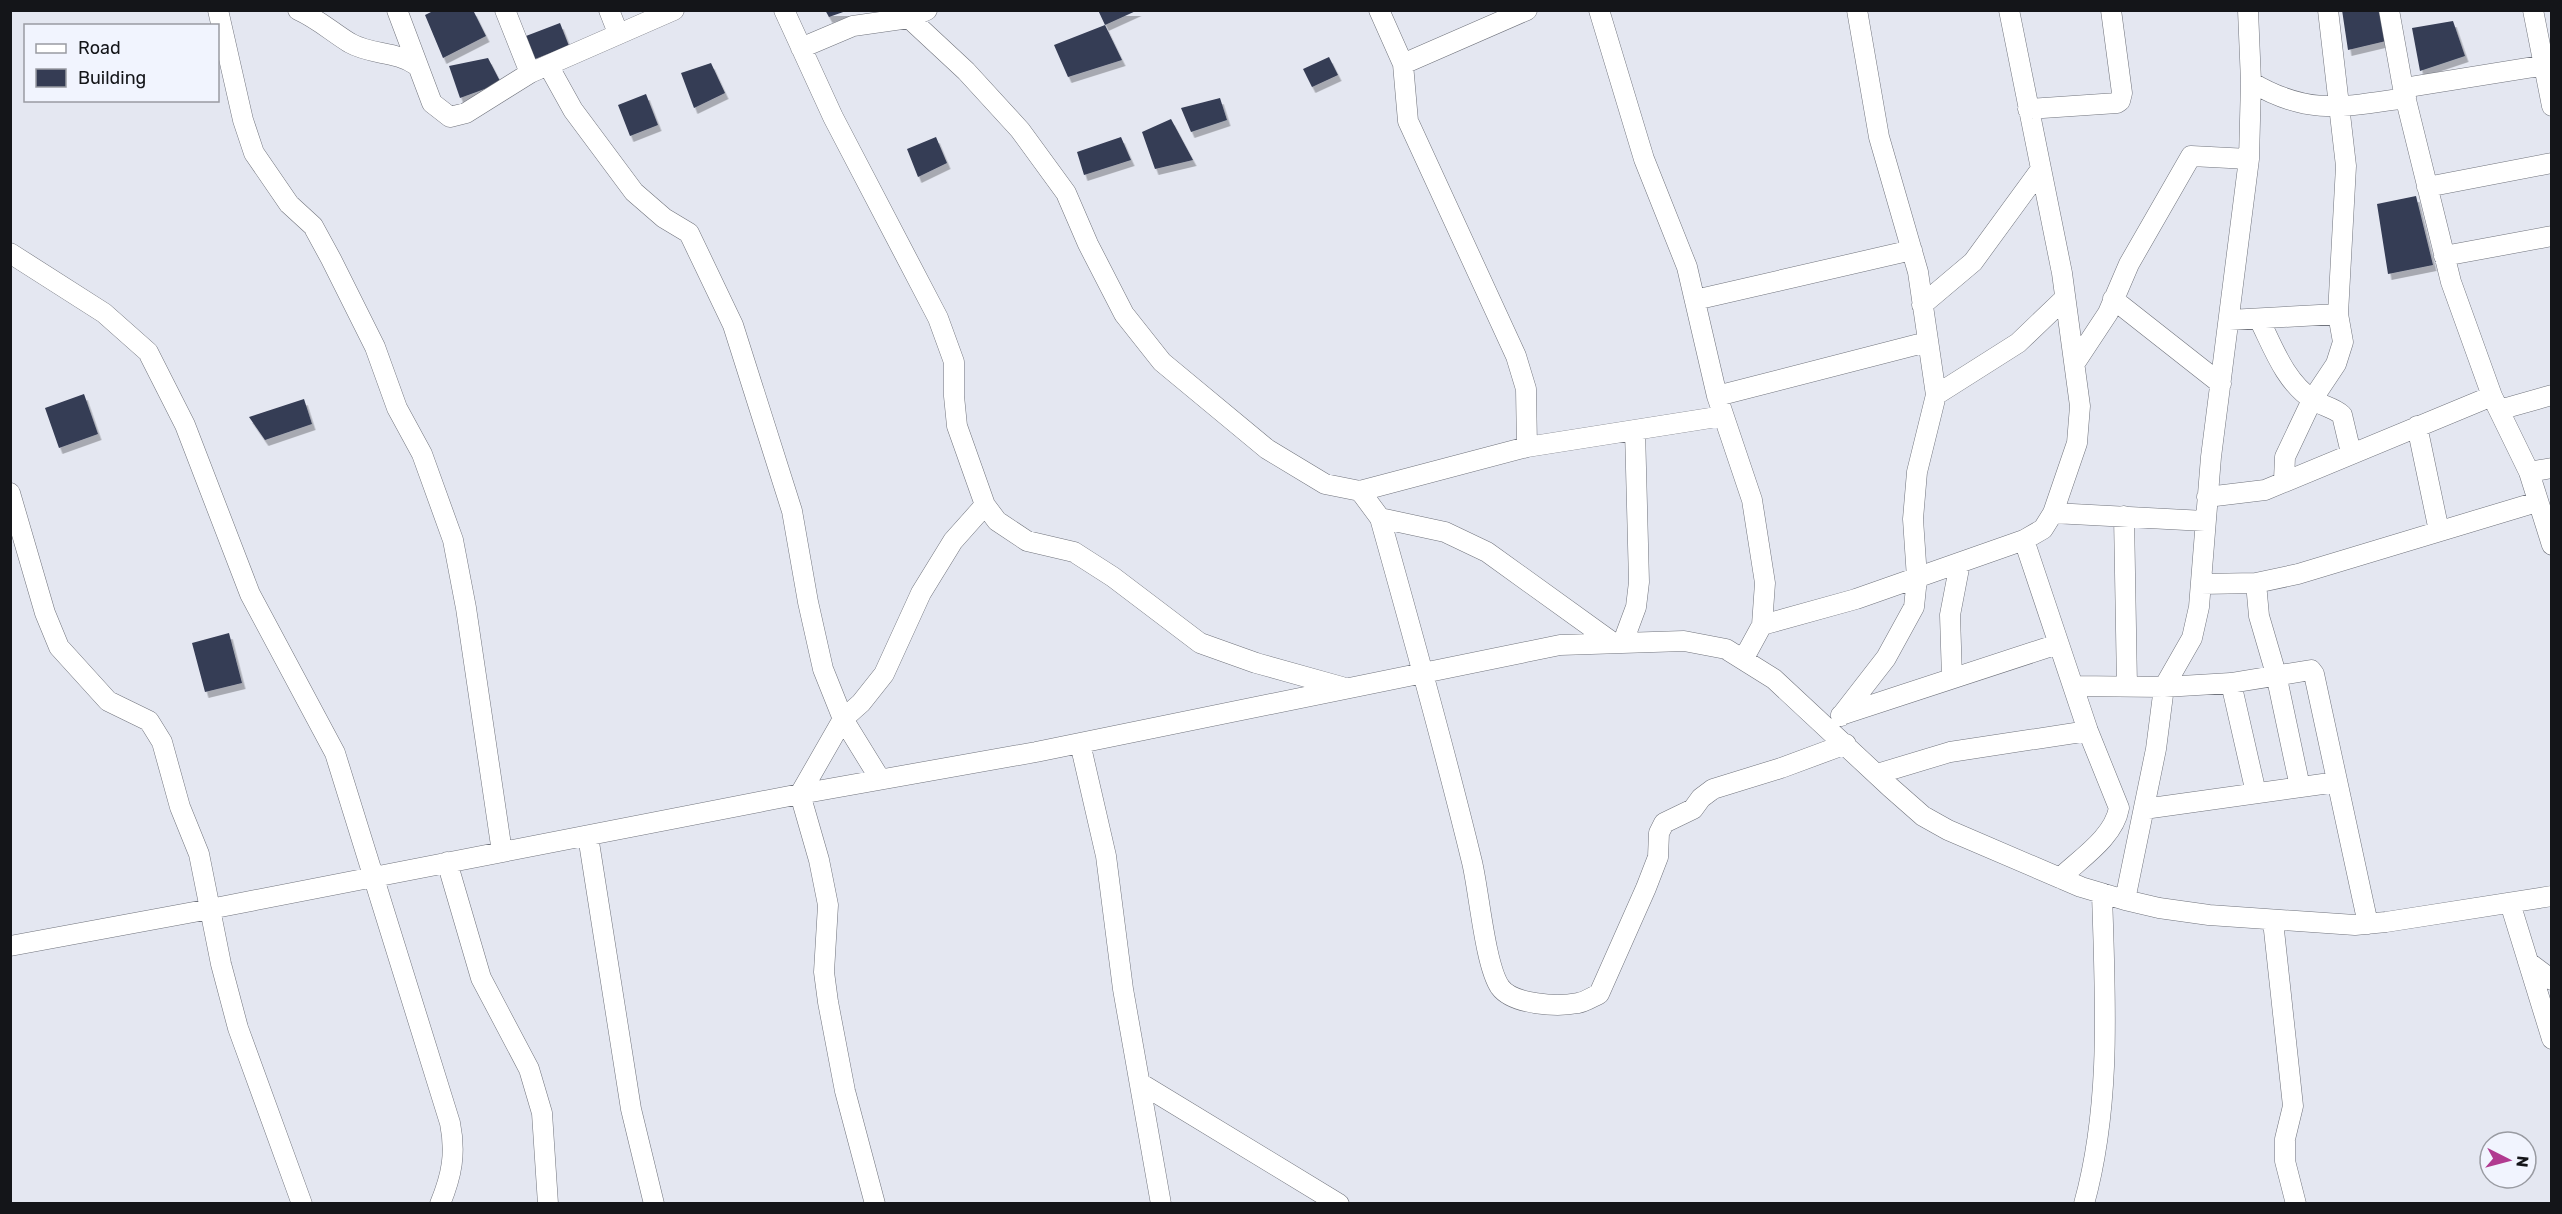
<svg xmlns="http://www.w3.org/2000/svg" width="2562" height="1214" viewBox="0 0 2562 1214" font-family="Rubik,sans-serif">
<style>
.building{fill:#353c54;filter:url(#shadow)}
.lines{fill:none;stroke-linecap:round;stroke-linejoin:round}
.street-casing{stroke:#70737c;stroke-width:21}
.street{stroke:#fff;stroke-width:20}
</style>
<defs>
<filter id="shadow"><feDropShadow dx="3.5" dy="6" stdDeviation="0" flood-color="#0004"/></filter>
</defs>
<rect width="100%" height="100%" fill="#e4e7f1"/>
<path class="building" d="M435,10H473L486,36L443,58L425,15Z
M825,10H846V11L829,17Z
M1098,10H1138L1105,25Z
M2342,10H2382L2386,41L2348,50Z
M2453,21L2465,56L2420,71L2412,28Z
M560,23L569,46L535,59L526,36Z
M1105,25L1122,60L1068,77L1054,45Z
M1329,57L1338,75L1312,87L1303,69Z
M488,58L501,83L460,98L449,66Z
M711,63L725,93L694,108L681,73Z
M646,94L658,125L630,136L618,105Z
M1220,98L1227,120L1191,132L1181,108Z
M1171,119L1193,160L1155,169L1142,132Z
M936,137L947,163L918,177L907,149Z
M1121,137L1131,160L1084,175L1077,152Z
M2416,196L2433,265L2388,274L2377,204Z
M84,394L98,434L59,448L45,408Z
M304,399L312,424L265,440L249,417Z
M229,633L242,683L205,692L192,643Z"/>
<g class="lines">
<g class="street-casing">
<path id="street" d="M218,10L243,120L254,153L289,204L313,226L331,259L375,347L397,408L422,454L453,540L466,608L502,852
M298,10C318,19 332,32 350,43C371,55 396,51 416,65
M397,10L432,103L450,117L466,113L530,73L674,10
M505,10L530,73
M609,10L618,33
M784,10L833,117L938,318L954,362V396L957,426L985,505L997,521L1027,541L1074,552L1113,577L1200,643L1256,663L1342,687
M1379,10L1403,64L1408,121L1516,356L1526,389L1527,447
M1599,10L1644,159L1687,267L1717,396L1752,500L1765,583L1762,625L1744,658
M2389,10L2403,88L2451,282L2492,396L2529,472L2552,545
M2533,10L2552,106
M909,18L966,71L1020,130L1066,193L1088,244L1124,314L1162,362L1267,449L1325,484L1360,491L1380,518L1445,532L1487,552L1612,642
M801,48L853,26L909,18L927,10
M1403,64L1527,10
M548,65L573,110L634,192L664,218L689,233L733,325L792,511L808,602L823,669L843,719L880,779
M2251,82C2308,116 2343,107 2406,98
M2403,88L2552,64
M2028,109L2117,103L2120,101L2122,93L2111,10
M2427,187L2552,163
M10,253L104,313L148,352L185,425L250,594L335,753L450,1123C456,1153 452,1175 440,1204
M2444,256L2552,236
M2113,299L2221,384
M1695,300L1912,250
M1922,305L1973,262L2041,169
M2259,319C2273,347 2285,382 2313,400C2322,406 2333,407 2342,415L2351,453
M2229,320L2338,314
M2075,363L2108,313L2129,264L2191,156L2249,159
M1936,395L2018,343L2065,298
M1717,396L1927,342
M2499,410L2552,395
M2417,426L2439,531
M2529,472L2552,468
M2284,480L2285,457L2312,400L2336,364L2343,342L2338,314L2346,166L2328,10
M1360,491L1527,447L1723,416
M10,493L45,613L59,647L108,701L149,721L162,742L180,807L199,854L221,964L238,1028L302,1204
M2207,497L2265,490L2492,396
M2053,513L2205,521
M2124,516L2127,686
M1380,518C1412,632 1444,747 1472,862C1479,891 1485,965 1500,987C1513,1005 1558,1007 1578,1003C1585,1002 1592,997 1599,994L1646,888L1658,857L1659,833L1664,823L1693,809L1701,798L1713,789L1781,768L1846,744
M2024,540L2088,731L2119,808C2114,837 2081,858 2060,878
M2256,583L2259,616L2276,674L2300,787
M2201,584L2256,583L2298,574L2537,502
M1762,625L1856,599L2024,540L2043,529L2053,513L2077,443L2080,406L2062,273L2009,10
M1623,642L1636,607L1639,582L1635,430
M1952,678L1950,615L1960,563
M2231,683L2256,793
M2073,686L2164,687L2231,683L2311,670L2314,674L2368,924
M1841,715L2058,644
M1841,716L1886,658L1914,607L1917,578L1913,519L1917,472L1936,395L1918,272L1879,137L1857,10
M1080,743L1106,856L1123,989L1161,1204
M1877,774L1950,752L2088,731
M2144,809L2337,782
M588,836L631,1109L654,1204
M447,862L481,978L529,1069L542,1113L548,1204
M2125,900L2156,749L2164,687L2192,638L2199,607L2211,457L2249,159L2251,82L2248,10
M2510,903L2552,1039
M2273,921L2293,1106L2285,1139V1161L2296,1204
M10,946L210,909L800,794L1036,752L1560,645L1684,641L1726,649L1774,679L1890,787L1923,816L1948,830L2081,887L2125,900L2159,908L2209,915L2355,925L2386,922L2552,896
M2528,962L2552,980
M1140,1083L1339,1204
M875,1204L845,1091L828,1002L824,972L828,905L819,860L800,794L843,719L861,703L884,674L921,593L953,541L985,505
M2084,1204C2112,1103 2105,996 2102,893"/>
</g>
<use href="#street" class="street"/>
</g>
<rect width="2562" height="1214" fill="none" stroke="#141519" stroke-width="24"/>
<rect x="24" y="24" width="195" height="78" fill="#f1f4fe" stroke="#999ba2" stroke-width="1.5"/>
<rect x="36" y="44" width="30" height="9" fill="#ffffff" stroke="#999ba2" stroke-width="1.5"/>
<text x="78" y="54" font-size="18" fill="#141519">Road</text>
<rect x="36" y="69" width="30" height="18" fill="#353c54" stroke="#999ba2" stroke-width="1.5"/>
<text x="78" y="84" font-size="18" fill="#141519">Building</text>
<g transform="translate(2508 1160) rotate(96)"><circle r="28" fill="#f1f4fe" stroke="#999ba2" stroke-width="1.5"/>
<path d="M0-4.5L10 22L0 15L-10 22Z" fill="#b13a90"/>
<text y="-9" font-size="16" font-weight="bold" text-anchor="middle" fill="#141519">N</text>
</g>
</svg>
